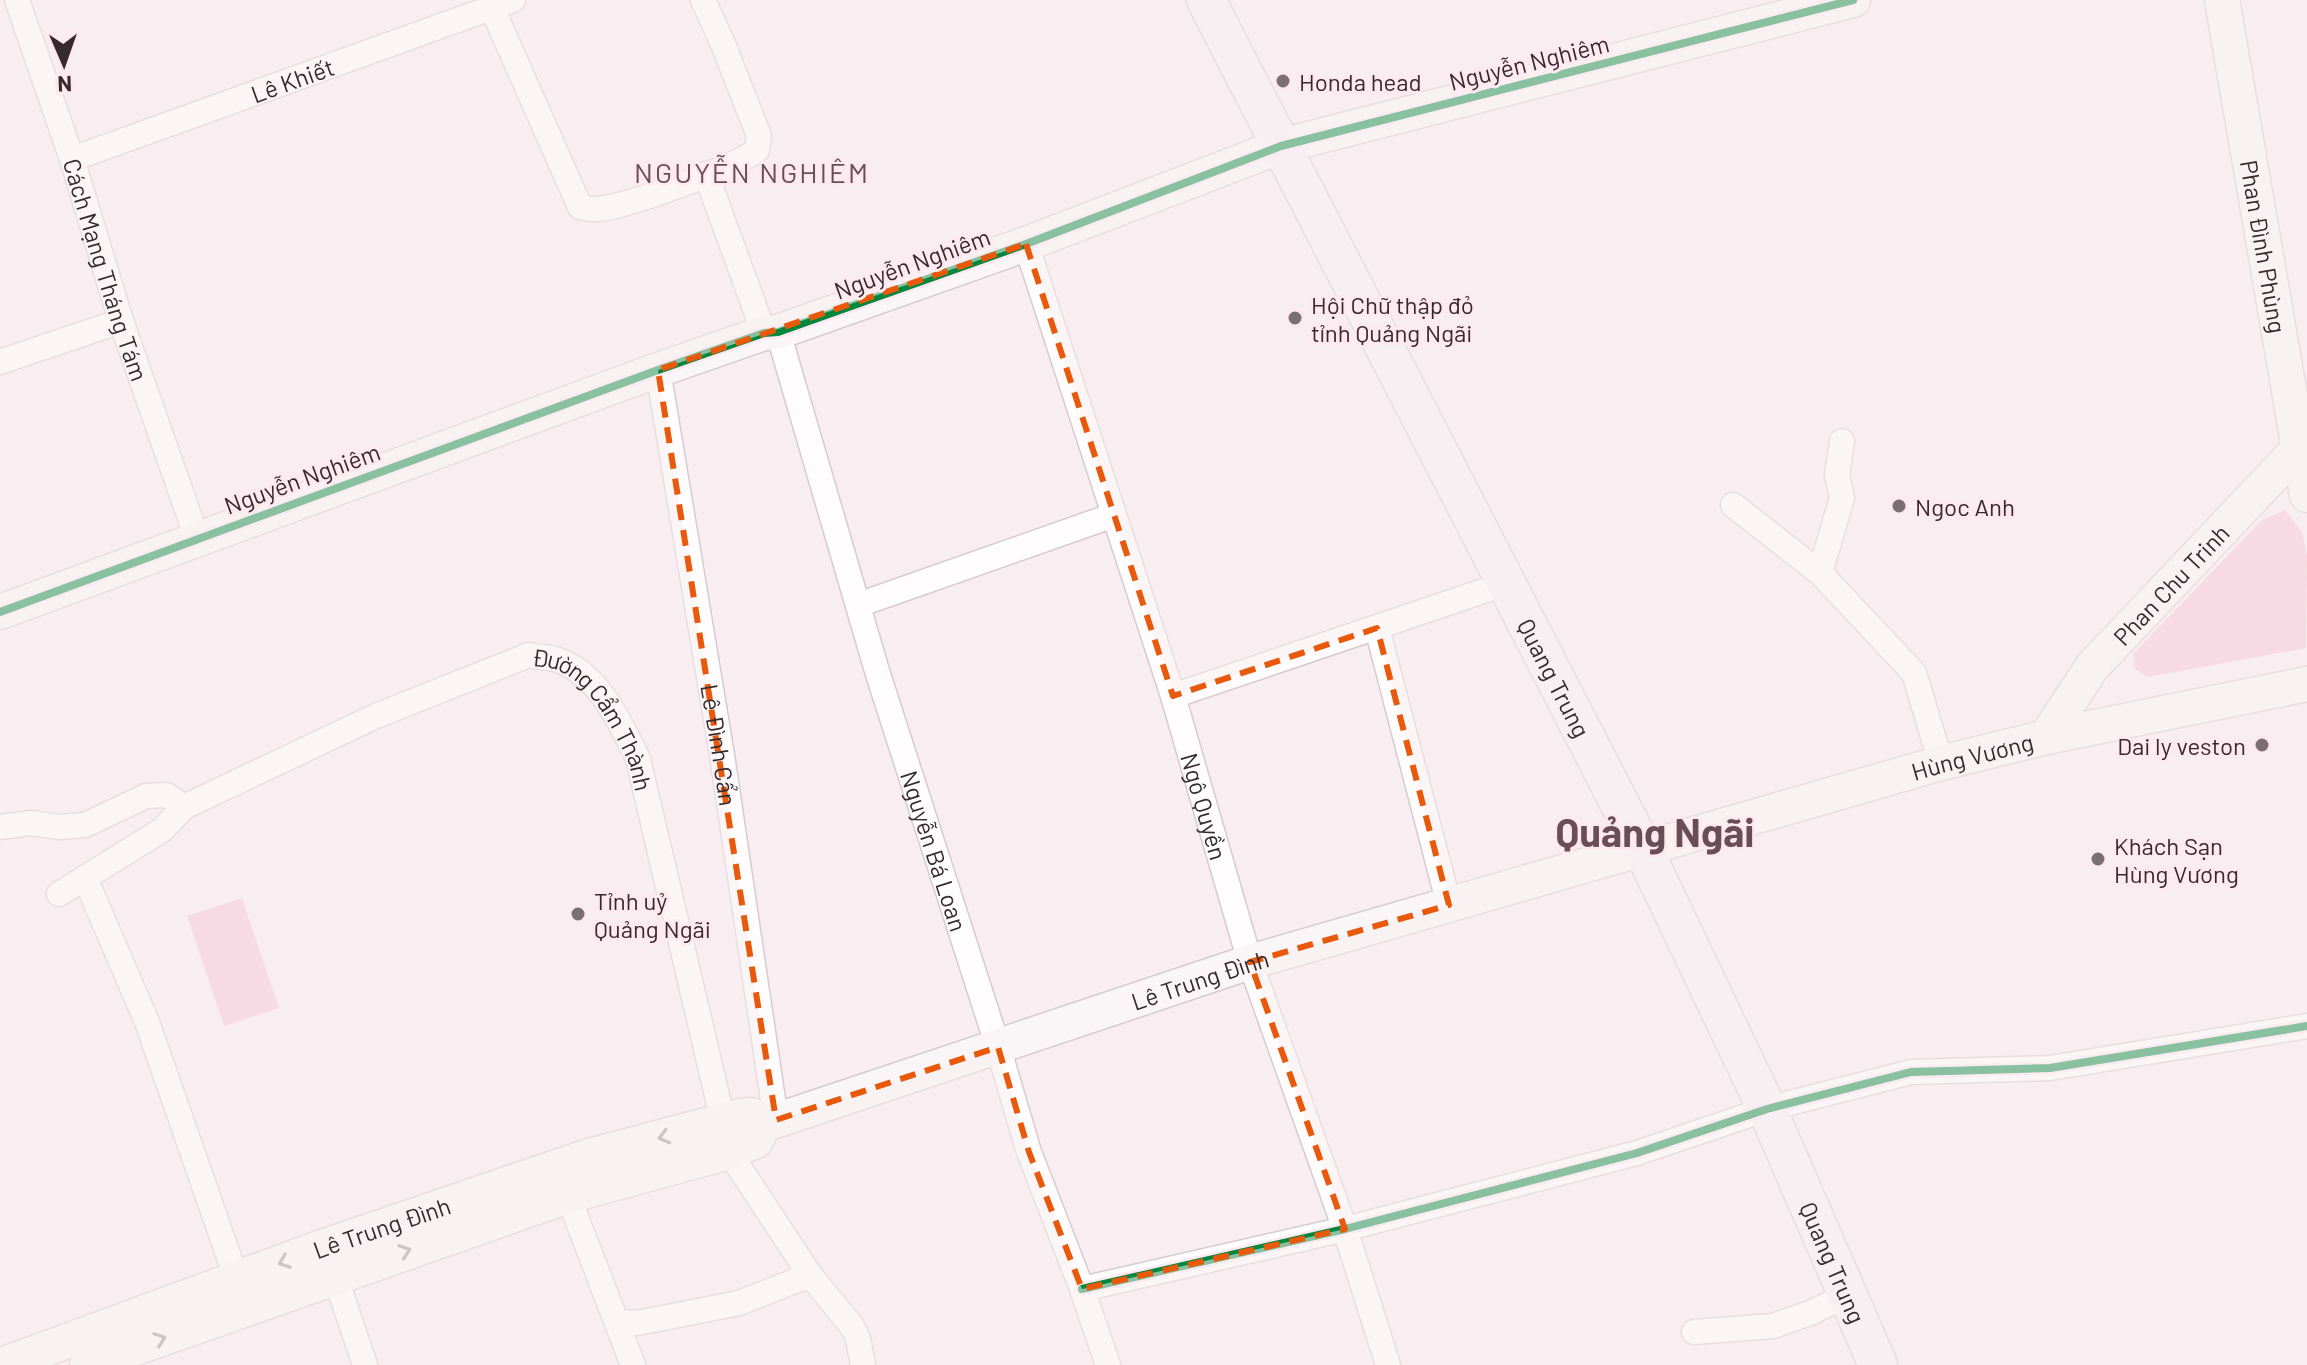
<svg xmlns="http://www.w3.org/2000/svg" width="2307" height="1365" viewBox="0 0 2307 1365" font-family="Barlow,sans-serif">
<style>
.green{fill:#f5c2d3}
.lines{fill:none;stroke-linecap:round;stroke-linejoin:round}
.street-casing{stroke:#d6cbce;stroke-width:27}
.secondary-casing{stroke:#d6cbce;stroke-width:37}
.primary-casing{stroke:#d0cacc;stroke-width:41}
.street{stroke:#fefcfd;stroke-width:24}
.secondary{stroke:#faf6f7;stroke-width:34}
.primary{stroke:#f6eff1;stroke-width:38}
.cycleway-casing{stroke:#fde9ef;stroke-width:13}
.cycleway{stroke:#00873e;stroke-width:8}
.oneway{stroke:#989092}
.marked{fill:none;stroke:#e8590c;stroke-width:6;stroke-dasharray:16 10;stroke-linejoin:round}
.poi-dot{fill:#7a6f72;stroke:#fde9ef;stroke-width:3}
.labels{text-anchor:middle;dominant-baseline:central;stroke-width:6;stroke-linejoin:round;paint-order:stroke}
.street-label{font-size:24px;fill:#362a2e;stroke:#fde9ef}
.poi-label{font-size:24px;fill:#362a2e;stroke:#fde9ef;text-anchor:start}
.quarter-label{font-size:28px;letter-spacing:2px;fill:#694e57;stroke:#fde9ef}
.town-label{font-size:40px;font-weight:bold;fill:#694e57;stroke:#fde9ef}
</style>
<rect width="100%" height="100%" fill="#f8eef1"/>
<path class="green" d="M2285,510L2302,532L2307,556L2306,648L2148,677L2135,669L2133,654L2262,520Z
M242,898L279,1008L224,1026L187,916Z"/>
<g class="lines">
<g class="street-casing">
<g id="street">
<path id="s1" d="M17,0L72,159L121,321L197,538"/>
<path d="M492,8L580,207C586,208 592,210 598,209C629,206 733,168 757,150L759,136L723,44L703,0"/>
<path id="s2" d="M72,159L513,0"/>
<path d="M706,174L764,333"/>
<path id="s3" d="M1026,244L1173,696L1250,962L1345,1229L1388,1365"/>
<path id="s4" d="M778,332L877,671L998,1047L1029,1152L1082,1289L1108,1365"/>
<path d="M0,362L121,321"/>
<path id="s5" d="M658,370L722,755L776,1120"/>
<path d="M1733,505L1820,573L1914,673L1941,763"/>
<path d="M1820,573L1842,498L1837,475L1842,441"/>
<path d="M858,605L1114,515"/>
<path d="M1377,628L1449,905"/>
<path d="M1173,696L1507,583"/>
<path d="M0,827L31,823L59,827L85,825L146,796L167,795L184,807"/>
<path d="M85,878L147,1022L237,1280"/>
<path id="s6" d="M59,894L162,830L184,807L376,716L529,655C537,657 547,657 555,659C598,672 620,722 638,759L723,1121"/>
<path d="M729,1152L810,1275L852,1326L858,1339L863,1365"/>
<path d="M568,1196L633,1365"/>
<path d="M335,1276L365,1365"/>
<path d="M1082,1289L1345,1229L1637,1153L1767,1109L1911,1072L2050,1068L2307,1026"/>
<path d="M618,1322L637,1323L739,1303L810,1275"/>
<path d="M1694,1332L1773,1326L1810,1313L1848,1295"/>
</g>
</g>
<g class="secondary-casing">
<g id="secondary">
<path id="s7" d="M2222,0L2307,495"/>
<path d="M0,612L658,370L764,333L778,332L1026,244L1281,146L1853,0"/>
<path id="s8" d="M2046,737L2092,667L2307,440"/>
<path id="s9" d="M2,1365L322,1247L586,1157L740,1116L751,1115L763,1125"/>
<path id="s10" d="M87,1365L568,1196L729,1152L756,1141L763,1125L1250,962L1941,763L2046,737L2307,684"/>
</g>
</g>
<g class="primary-casing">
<g id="primary">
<path id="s11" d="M1206,0L1643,849L1767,1109L1878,1365"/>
</g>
</g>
<use href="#street" class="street"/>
<use href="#secondary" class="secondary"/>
<use href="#primary" class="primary"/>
<g class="cycleway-casing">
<path id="cycleway" d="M0,612L658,370L764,333L778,332L1026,244L1281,146L1853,0
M1082,1289L1345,1229L1637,1153L1767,1109L1911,1072L2050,1068L2307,1026"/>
</g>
<use href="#cycleway" class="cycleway"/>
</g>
<defs><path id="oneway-chevron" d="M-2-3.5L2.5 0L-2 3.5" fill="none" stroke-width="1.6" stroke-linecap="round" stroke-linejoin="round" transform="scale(2)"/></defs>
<g class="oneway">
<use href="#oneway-chevron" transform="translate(664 1137) rotate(165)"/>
<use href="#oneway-chevron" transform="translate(405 1251) rotate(-19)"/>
<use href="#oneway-chevron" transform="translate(284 1262) rotate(159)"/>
<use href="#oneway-chevron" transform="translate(160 1339) rotate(-20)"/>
</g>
<path d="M0 0H2307V1365H0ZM1026,244L1173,696L1377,628L1449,905L1250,962L1345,1229L1082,1289L1029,1152L998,1047L776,1120L658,370Z" fill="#f8eef1" fill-opacity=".55" fill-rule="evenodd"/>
<path class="marked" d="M1026,244L1173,696L1377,628L1449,905L1250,962L1345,1229L1082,1289L1029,1152L998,1047L776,1120L658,370Z"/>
<g class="poi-dot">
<circle cx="1283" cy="81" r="8"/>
<circle cx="1295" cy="318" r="8"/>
<circle cx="1899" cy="506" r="8"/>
<circle cx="2262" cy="745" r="8"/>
<circle cx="2098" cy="859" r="8"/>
<circle cx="578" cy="914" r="8"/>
</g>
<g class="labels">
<g class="street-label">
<text transform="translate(1529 62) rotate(-14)">Nguyễn Nghiêm</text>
<text stroke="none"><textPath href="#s2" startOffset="234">Lê Khiết</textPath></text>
<text stroke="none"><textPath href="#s7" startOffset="250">Phan Đình Phùng</textPath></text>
<text transform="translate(912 263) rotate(-20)">Nguyễn Nghiêm</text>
<text stroke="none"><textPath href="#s1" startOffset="284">Cách Mạng Tháng Tám</textPath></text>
<text transform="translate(302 478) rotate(-20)">Nguyễn Nghiêm</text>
<text stroke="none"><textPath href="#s8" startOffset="198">Phan Chu Trinh</textPath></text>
<text stroke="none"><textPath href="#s11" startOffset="762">Quang Trung</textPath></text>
<text stroke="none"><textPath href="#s6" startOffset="628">Đường Cẩm Thành</textPath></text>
<text stroke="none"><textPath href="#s5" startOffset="380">Lê Đình Cẩn</textPath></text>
<text stroke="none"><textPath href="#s10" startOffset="1988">Hùng Vương</textPath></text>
<text stroke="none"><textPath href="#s3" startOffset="590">Ngô Quyền</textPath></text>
<text stroke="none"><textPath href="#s4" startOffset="542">Nguyễn Bá Loan</textPath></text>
<text stroke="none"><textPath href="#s10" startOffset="1184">Lê Trung Đình</textPath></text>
<text stroke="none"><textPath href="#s9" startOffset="404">Lê Trung Đình</textPath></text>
<text stroke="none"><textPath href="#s11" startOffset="1410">Quang Trung</textPath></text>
</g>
<g class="poi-label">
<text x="1299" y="81">Honda head</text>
<text x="1311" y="304">Hội Chữ thập đỏ<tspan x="1311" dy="28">tỉnh Quảng Ngãi</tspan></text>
<text x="1915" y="506">Ngoc Anh</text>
<text x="2246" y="745" text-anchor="end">Dai ly veston</text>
<text x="2114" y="845">Khách Sạn<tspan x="2114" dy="28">Hùng Vương</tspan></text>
<text x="594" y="900">Tỉnh uỷ<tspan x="594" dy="28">Quảng Ngãi</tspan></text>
</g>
<g class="quarter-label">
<text x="752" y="172">NGUYỄN NGHIÊM</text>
</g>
<g class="town-label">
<text x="1655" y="831">Quảng Ngãi</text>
</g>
</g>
<g transform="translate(64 64) rotate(178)" stroke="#fde9ef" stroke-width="6" paint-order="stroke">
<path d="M0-6L14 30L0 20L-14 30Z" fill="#362a2e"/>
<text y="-12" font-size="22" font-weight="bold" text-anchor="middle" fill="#362a2e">N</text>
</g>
</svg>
